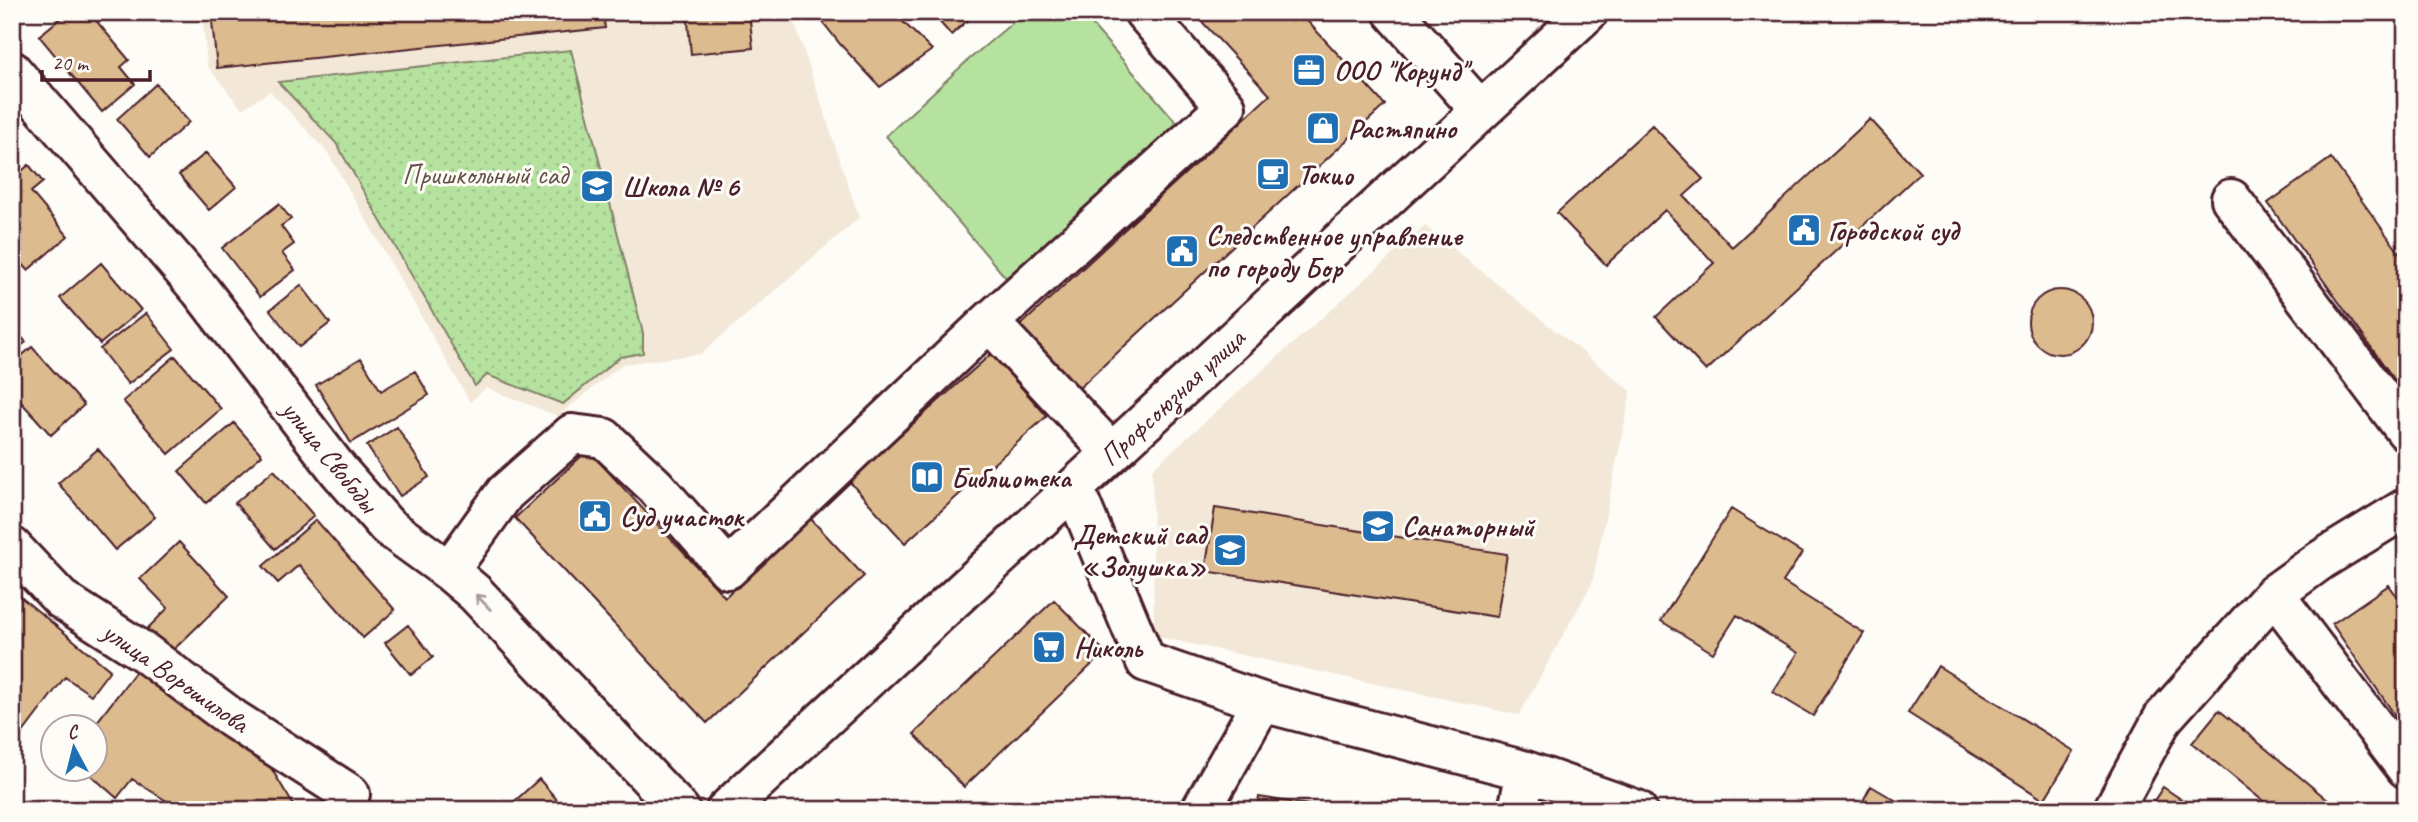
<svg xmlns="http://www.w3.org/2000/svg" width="2418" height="822" viewBox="0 0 2418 822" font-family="Caveat,sans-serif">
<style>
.built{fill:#f3e8d8}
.grass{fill:url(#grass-dots);stroke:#808066;stroke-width:2}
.park{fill:#b6e2a0;stroke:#808066;stroke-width:2}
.building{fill:#dcbb8e;stroke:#4a1f2b;stroke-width:2}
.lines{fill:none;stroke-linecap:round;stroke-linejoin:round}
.minor-casing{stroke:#4a1f2b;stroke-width:44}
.minor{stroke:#fdfcf7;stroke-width:38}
.oneway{stroke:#ac999b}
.labels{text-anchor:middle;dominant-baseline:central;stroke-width:6;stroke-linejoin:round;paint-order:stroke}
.poi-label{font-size:28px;font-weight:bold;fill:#4a1f2b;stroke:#fdfcf7;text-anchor:start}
.park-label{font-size:28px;fill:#655048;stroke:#fdfcf7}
.street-label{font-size:28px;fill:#4a1f2b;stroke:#fdfcf7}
</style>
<defs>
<pattern id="grass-dots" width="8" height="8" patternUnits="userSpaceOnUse" patternTransform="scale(1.75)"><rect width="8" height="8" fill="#b6e2a0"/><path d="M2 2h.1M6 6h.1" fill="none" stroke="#9ec18a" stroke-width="1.8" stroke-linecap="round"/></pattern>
</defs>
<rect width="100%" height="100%" fill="#fdfcf7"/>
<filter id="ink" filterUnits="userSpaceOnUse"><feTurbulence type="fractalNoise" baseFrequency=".0143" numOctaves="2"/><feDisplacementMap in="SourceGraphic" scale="14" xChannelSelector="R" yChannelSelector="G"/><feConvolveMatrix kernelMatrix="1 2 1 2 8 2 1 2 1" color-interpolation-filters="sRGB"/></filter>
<g filter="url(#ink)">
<path class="built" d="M202,12H791L859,218L701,354L623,364L558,416L486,388L470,402L328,153L270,91L242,109L207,66Z
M1425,226L1631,391L1592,583L1519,715L1154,636L1152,469Z"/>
<path class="grass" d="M571,50L643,333V353L620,357L563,404L487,375L475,386L336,143L278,82Z"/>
<path class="park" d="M1025,12H1081L1178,124L1006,278L886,136L966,62Z"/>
<path class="building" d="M68,12H89L129,60L121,67L135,84L102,112L39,36Z
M211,12H623L603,14L605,28L217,68Z
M687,12H749L753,48L691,54Z
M815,12H893L932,50L880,87L840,44Z
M931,12H977L951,35Z
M1193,12H1299L1385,105L1077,390L1019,327L1270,95Z
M1484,12H1498L1491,19Z
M156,84L189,122L150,157L117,119Z
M1870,119L1920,173L1706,371L1656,317L1714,263L1665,210L1606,265L1557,213L1652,125L1703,179L1684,196L1732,247Z
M206,153L236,187L209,210L179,175Z
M2331,158L2406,262V396L2268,203Z
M29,165L43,182L31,192L68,236L28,270L12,252V179Z
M279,204L291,219L281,226L294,244L282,253L295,270L260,297L222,248Z
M101,263L141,310L100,344L60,298Z
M301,285L330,323L299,347L270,310Z
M2028 322a32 32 0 1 1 64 0a32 32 0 1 1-64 0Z
M146,313L174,349L128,384L100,349Z
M12,326L26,342L12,353Z
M32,347L84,405L51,435L12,392V364Z
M991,354L1047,416L905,543L849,481Z
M175,356L221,409L169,454L123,401Z
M361,358L381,391L415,371L429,395L351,443L316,385Z
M234,423L262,455L206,503L179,471Z
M397,427L429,477L400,496L367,446Z
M98,449L155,517L115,550L58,483Z
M588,450L725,597L810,518L864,576L707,723L515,518Z
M274,470L314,516L275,549L235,503Z
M1215,508L1507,554L1497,617L1205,571Z
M1731,509L1802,553L1783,582L1864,633L1813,716L1773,692L1798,653L1737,615L1713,653L1661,621Z
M316,520L395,610L363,638L299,565L278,583L263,566Z
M179,542L229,596L167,656L144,632L168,608L140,579Z
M2389,585L2406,609V731L2332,624Z
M12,590L110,670L91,695L65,677L12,747Z
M1054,600L1105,652L964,787L914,734Z
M408,625L433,657L411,675L385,643Z
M143,662L268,763L294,806L290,810H181L132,779L117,798L86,771L94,770V757L107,738L94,726Z
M1938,666L2074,751L2044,800L1908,713Z
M2219,710L2340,810H2274L2192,743Z
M539,779L566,810H505Z
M1871,786L1912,810H1858Z
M2163,787L2197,810H2148Z
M1259,797L1341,810H1257Z"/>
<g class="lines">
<g class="minor-casing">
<path id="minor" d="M1393,12L1481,111
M12,71L201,291L339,471L387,526L449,571L475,593L680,810
M2231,199L2406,431
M989,322L1226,107L1144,12
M1074,488L1146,662L1262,702L1526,771L1637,810
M12,547L61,599L145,653L233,719L350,794
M449,571L505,493L572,434L604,438L655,486L728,569L989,322L1112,453
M2274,594L2321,560L2406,508
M726,810L1588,12
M1201,810L1262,702
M1518,810L1526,771
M2113,810L2163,718L2274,594L2406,768"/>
</g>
<use href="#minor" class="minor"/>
</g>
<defs><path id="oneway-shaft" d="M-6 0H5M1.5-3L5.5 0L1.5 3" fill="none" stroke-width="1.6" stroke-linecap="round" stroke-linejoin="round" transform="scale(1.75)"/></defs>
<use class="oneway" href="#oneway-shaft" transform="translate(483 602) rotate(-134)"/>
</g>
<defs>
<g id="office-square" transform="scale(1.75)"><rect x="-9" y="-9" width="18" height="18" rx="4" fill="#1f6fb2" stroke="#fdfcf7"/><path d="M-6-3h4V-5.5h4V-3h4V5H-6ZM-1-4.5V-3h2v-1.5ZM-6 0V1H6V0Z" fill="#fff"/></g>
<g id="shop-square" transform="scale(1.75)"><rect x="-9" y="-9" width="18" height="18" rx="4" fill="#1f6fb2" stroke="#fdfcf7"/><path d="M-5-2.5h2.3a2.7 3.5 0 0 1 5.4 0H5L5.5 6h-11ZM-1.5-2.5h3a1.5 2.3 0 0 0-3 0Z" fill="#fff"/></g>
<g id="cafe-square" transform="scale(1.75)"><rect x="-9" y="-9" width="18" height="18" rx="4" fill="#1f6fb2" stroke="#fdfcf7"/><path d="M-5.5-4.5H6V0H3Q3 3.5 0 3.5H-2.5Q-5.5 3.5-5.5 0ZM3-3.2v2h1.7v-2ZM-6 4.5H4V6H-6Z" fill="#fff"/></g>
<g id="school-square" transform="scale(1.75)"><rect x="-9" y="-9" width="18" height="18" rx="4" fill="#1f6fb2" stroke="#fdfcf7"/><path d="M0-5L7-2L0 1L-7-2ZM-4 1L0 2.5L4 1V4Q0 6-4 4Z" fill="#fff"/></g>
<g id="civic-square" transform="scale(1.75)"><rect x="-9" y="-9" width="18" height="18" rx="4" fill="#1f6fb2" stroke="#fdfcf7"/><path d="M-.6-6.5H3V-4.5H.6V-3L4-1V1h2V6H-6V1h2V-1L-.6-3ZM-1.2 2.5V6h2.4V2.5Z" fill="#fff"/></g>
<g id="library-square" transform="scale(1.75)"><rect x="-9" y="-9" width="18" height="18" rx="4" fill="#1f6fb2" stroke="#fdfcf7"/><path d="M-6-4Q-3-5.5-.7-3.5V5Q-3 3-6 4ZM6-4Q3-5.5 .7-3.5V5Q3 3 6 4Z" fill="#fff"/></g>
<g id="supermarket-square" transform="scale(1.75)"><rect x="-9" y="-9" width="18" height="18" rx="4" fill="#1f6fb2" stroke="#fdfcf7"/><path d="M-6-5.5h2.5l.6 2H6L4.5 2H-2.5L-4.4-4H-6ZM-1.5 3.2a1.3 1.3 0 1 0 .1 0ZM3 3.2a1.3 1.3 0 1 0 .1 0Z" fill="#fff"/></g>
</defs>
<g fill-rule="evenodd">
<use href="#office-square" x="1309" y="70"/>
<use href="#shop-square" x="1323" y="128"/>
<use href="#cafe-square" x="1273" y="174"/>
<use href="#school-square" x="597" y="186"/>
<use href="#civic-square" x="1804" y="230"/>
<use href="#civic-square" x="1182" y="251"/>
<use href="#library-square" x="927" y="477"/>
<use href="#civic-square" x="595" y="516"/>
<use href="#school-square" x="1378" y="526"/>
<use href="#school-square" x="1230" y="550"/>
<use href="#supermarket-square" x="1049" y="647"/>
</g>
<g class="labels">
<g class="poi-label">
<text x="1334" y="70">ООО "Корунд"</text>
<text x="1348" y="128">Растяпино</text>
<text x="1298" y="174">Токио</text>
<text x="622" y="186">Школа № 6</text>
<text x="1828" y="230">Городской суд</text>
<text x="1206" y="235">Следственное управление<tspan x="1206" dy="32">по городу Бор</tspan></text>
<text x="951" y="477">Библиотека</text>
<text x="620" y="516">Суд участок</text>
<text x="1402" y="526">Санаторный</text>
<text x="1206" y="534" text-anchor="end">Детский сад<tspan x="1206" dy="32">«Золушка»</tspan></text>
<text x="1074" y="647">Николь</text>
</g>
<g class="park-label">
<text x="485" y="174">Пришкольный сад</text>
</g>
<g class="street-label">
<text transform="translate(1172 397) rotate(-43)">Профсоюзная улица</text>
<text transform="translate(330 456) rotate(51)">улица Свободы</text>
<text transform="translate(176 677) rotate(35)">улица Ворошилова</text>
</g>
</g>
<rect width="2418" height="822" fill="none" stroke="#fdfcf7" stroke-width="42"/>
<rect x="21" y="21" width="2376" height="780" fill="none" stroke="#4a1f2b" stroke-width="2.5" filter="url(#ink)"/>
<g transform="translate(74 748) rotate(353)"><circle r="33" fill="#fdfcf7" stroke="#b5a4a5" stroke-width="2"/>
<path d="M0-5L12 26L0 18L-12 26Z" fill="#1f6fb2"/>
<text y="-10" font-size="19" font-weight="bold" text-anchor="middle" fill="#4a1f2b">С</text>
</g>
<path d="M42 70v10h108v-10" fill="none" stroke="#4a1f2b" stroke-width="3.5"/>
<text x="52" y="70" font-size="21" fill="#4a1f2b" stroke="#fdfcf7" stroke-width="5" paint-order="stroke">20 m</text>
</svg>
